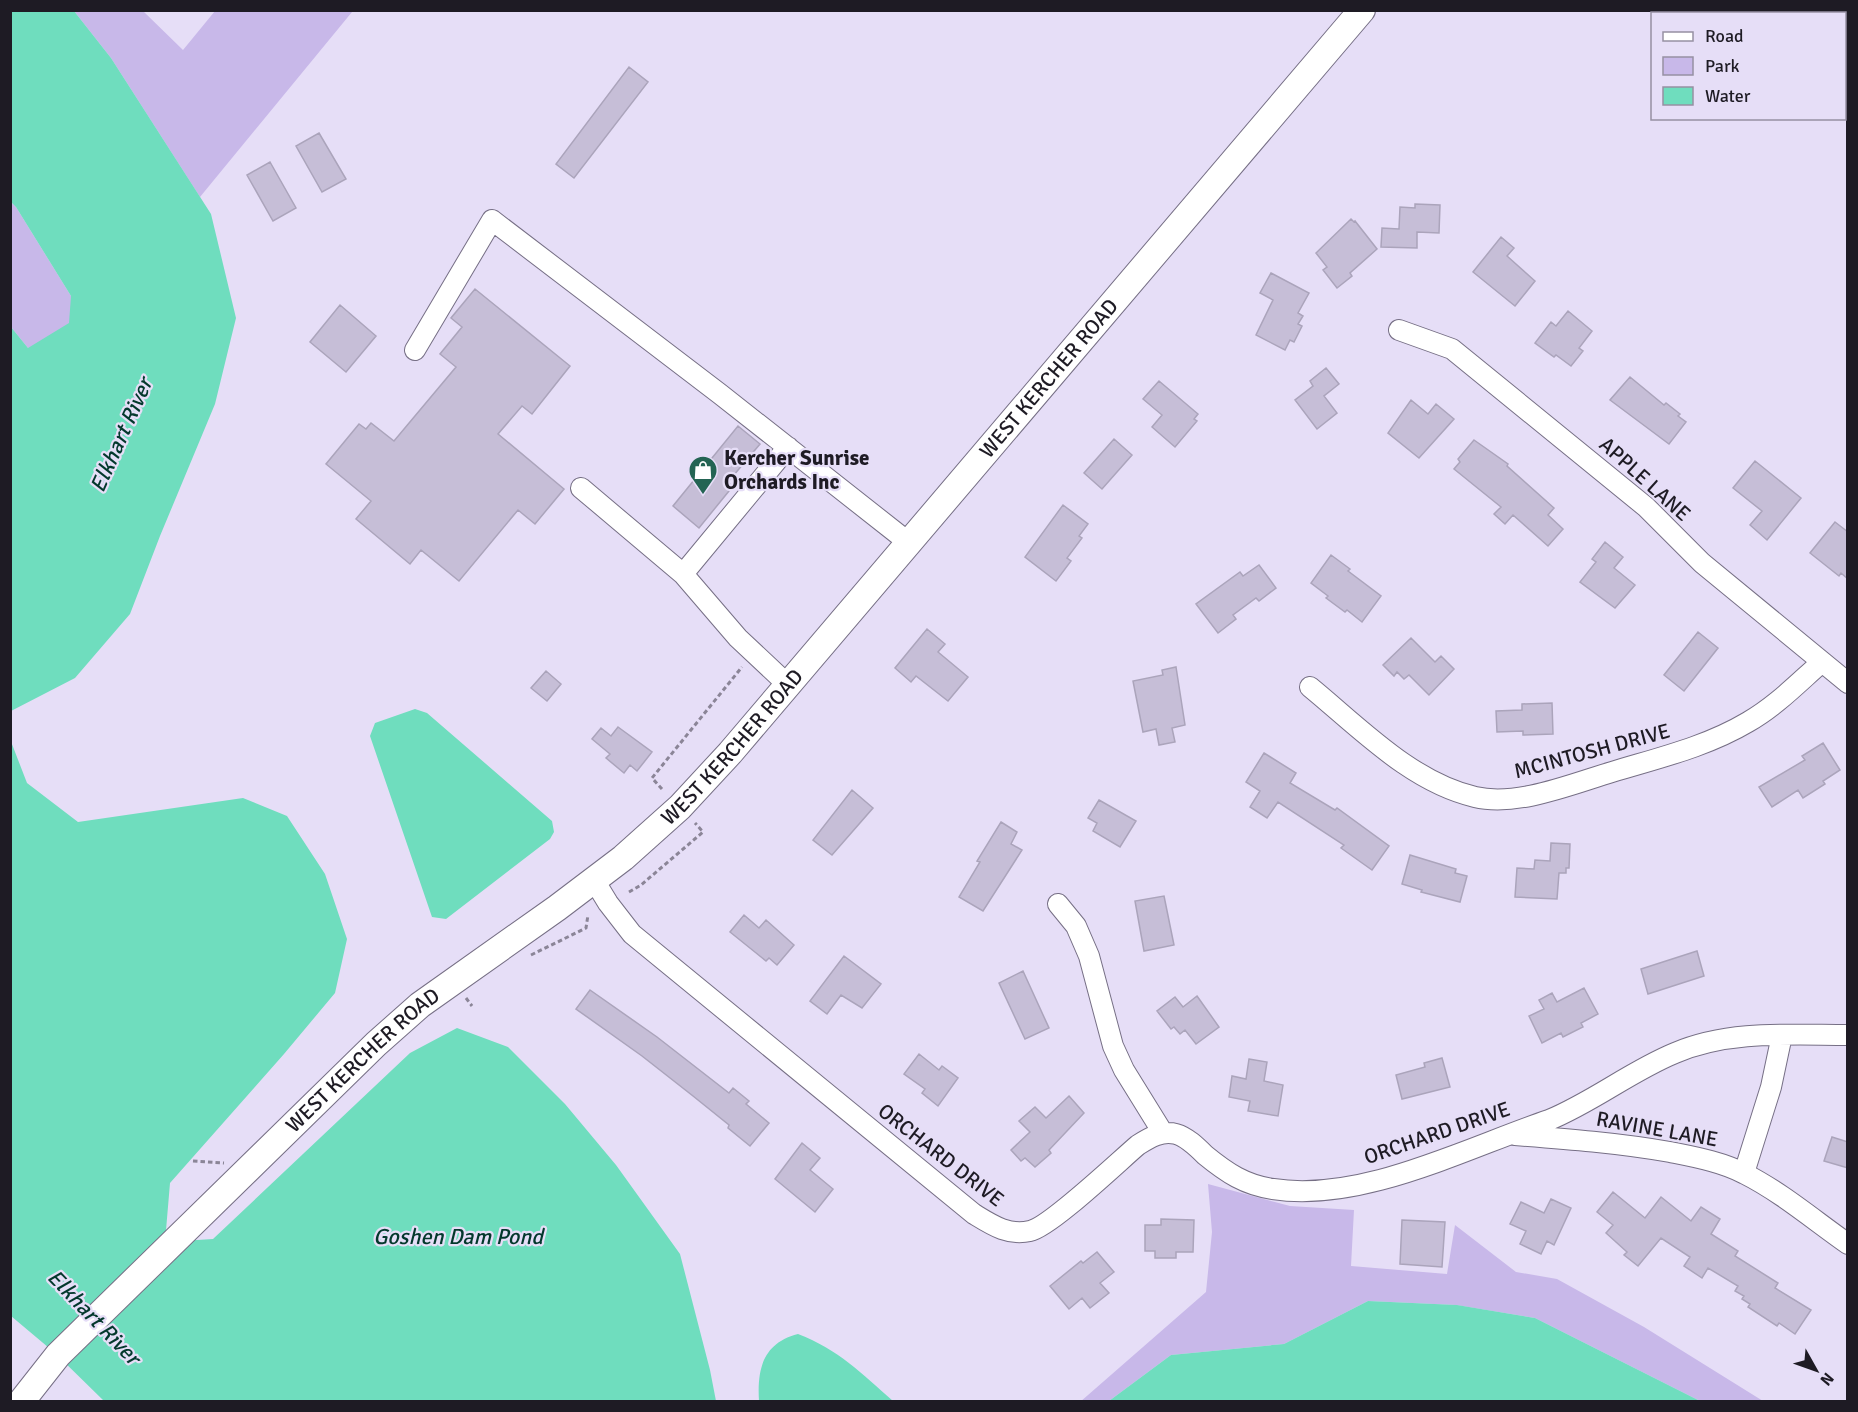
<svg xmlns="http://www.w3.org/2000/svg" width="1858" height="1412" viewBox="0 0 1858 1412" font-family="Signika,sans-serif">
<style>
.green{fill:#c8b8e9}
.water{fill:#6fddbe}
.building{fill:#c6bed7;stroke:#aba4bb;stroke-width:1.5}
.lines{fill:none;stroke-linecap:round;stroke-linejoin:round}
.minor-casing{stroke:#766f85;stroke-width:22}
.major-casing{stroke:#766f85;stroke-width:28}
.path{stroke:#8b8597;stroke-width:3;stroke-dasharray:4.5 3;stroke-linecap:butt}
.minor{stroke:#fff;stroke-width:20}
.major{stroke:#fff;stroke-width:26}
.labels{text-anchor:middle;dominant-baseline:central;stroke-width:4.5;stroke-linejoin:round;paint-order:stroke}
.street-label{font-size:21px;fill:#1e1b24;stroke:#e6def7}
.poi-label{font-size:21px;font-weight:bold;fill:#1e1b24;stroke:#e6def7;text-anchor:start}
.water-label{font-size:22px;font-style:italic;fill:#03382c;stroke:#e6def7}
</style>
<rect width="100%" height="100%" fill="#e6def7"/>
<path class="green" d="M74,11H143L183,50L215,11H362L352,12L200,197L111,58Z
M11,202L16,207L71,296L90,336L10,427L28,348L11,327Z
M1208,1184L1290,1206L1354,1210L1351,1266L1447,1274L1455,1225L1516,1272L1557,1279L1644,1327L1763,1401H1700L1535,1318L1456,1305L1368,1301L1284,1344L1171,1355L1109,1401L1080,1402L1206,1292L1212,1232Z"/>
<path class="water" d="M11,10L74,11L111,58L211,214L236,318L215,404L160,536L130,614L75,678L11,711V327L28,348L69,323L71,296L16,207L11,202Z
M415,709L427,713L552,821L554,832L550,839L446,919L432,917L370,736L375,723Z
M10,739L27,783L78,822L243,798L287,816L325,874L347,939L335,993L284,1054L170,1183L165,1242L213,1239L410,1053L457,1028L508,1047L565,1104L616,1165L680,1254L710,1370L716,1401H104L55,1353L11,1316Z
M1368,1301L1457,1305L1535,1318L1700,1401H1109L1171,1355L1284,1344Z
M798,1334C839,1350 861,1373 893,1401H759C757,1369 763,1343 798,1334Z"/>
<path class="building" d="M629,67L648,82L574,178L556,164Z
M319,133L346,179L322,192L296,146Z
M270,162L296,208L273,221L247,175Z
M1415,204L1440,205L1439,233L1417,232V248L1381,247L1382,228L1399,229L1400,207L1415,208Z
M1351,219L1354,222L1355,221L1377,249L1350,273L1352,276L1337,288L1323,270L1327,267L1316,253Z
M1501,237L1514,248L1507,256L1535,281L1515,306L1473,272Z
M1271,273L1309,293L1298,313L1303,316L1298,324L1302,326L1294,342L1290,340L1285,350L1256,335L1273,300L1260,293Z
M475,289L570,366L532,414L522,406L498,434L564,489L535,524L518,510L459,581L421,550L410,564L356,519L371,501L326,464L359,424L366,429L371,423L394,441L456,367L440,354L462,327L451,318Z
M340,305L376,336L346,372L310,342Z
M1568,311L1592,331L1579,348L1583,351L1571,366L1556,355L1554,357L1535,343L1551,322L1556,326Z
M1326,368L1339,384L1324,396L1337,413L1317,429L1295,400L1313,386L1310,381Z
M1630,377L1664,405L1666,403L1680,414L1678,416L1686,422L1669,444L1610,400Z
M1159,381L1198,414L1194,419L1197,421L1175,447L1152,427L1162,415L1143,399Z
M1411,400L1428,414L1436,404L1454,419L1419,458L1388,433Z
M738,426L760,444L728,482L733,486L699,528L673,506Z
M1114,439L1132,455L1102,489L1084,473Z
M1474,440L1508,464L1507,466L1554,508L1548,515L1563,529L1548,546L1513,515L1505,524L1494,514L1501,507L1454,469L1460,462L1458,459Z
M1755,461L1801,498L1767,540L1750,525L1762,511L1733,488Z
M1063,505L1088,524L1079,536L1082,538L1067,558L1071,561L1056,581L1025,557Z
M1835,522L1848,532V579L1841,573L1839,576L1810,553Z
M1605,542L1623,557L1614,568L1635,585L1615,608L1580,582L1596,562L1592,559Z
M1331,555L1350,569L1348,571L1381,596L1362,622L1347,610L1345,612L1326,598L1328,596L1311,583Z
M1259,565L1276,588L1259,601L1256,598L1233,615L1236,619L1218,633L1196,604L1240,572L1243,576Z
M927,629L945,644L938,652L968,677L948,701L916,676L911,682L895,668Z
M1698,632L1718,648L1684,691L1664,675Z
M1411,638L1435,662L1441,656L1454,669L1429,695L1409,675L1404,679L1397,672L1394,676L1383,665Z
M1176,667L1185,725L1172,728L1175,742L1159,745L1156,729L1143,732L1133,681L1163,675L1162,670Z
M546,671L561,684L547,701L531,688Z
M1552,703L1553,734L1523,735V731L1497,732L1496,711L1522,710V704Z
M618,727L652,752L637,771L630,765L624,773L606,758L610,754L592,739L601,728L611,736Z
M1823,743L1840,770L1823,781L1825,784L1803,798L1798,790L1772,807L1759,787L1805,760L1802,756Z
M1264,753L1296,773L1290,783L1335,810L1337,808L1389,846L1372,870L1341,848L1344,845L1278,802L1267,818L1250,807L1260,791L1246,782Z
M852,790L873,808L832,855L813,840Z
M1099,800L1136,821L1120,847L1093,831L1097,823L1088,818Z
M1001,822L1017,832L1011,844L1022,850L983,911L959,897L980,862L977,861Z
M1551,843L1570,844L1569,868H1566V873H1559L1557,899L1515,897L1517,868L1534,869L1535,860L1550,861Z
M1410,855L1456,869L1455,873L1467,876L1460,902L1421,892L1422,890L1402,884Z
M1164,896L1174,945L1144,951L1135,901Z
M744,915L759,928L766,920L794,945L777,965L769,958L766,961L730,932Z
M1697,951L1704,976L1648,994L1641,969Z
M844,956L881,984L862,1008L841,995L827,1014L810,1001Z
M1023,971L1049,1028L1025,1039L999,983Z
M1584,988L1598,1014L1581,1023L1583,1027L1563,1037L1561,1033L1542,1043L1529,1016L1544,1009L1539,1000L1552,993L1557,1002Z
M590,990L657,1037L729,1093L733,1088L749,1101L746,1104L769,1123L750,1146L728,1128L729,1125L693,1096L642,1056L576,1009Z
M1197,996L1219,1027L1196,1044L1185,1030L1180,1034L1174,1027L1171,1029L1157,1011L1175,997L1183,1007Z
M919,1054L939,1070L942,1066L958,1078L938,1106L922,1093L925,1089L904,1074Z
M1442,1058L1450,1087L1402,1099L1396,1075L1425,1067L1424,1063Z
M1249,1059L1267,1062L1264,1081L1283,1085L1278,1116L1248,1111L1250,1101L1229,1097L1232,1076L1246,1079Z
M1069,1096L1084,1113L1049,1150L1051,1153L1035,1167L1025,1158L1021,1161L1011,1150L1030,1132L1019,1121L1035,1107L1046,1118Z
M1832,1137L1848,1142V1168L1824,1161Z
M802,1143L820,1158L810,1170L833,1189L815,1212L775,1179Z
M1613,1192L1645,1218L1661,1197L1691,1221L1701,1207L1720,1219L1711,1234L1738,1251L1735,1256L1778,1283L1775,1288L1811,1310L1795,1334L1779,1323L1777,1326L1748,1307L1750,1304L1742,1299L1744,1296L1735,1291L1738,1286L1708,1268L1702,1278L1684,1266L1690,1257L1661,1238L1638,1266L1624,1255L1627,1252L1606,1233L1613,1225L1597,1212Z
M1551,1199L1571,1208L1554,1245L1547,1241L1541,1254L1520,1244L1526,1231L1510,1224L1521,1202L1544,1213Z
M1161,1219L1194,1220L1193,1252H1176V1258H1155V1251H1145V1225H1161Z
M1402,1220L1445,1222L1442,1267L1400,1264Z
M1097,1252L1114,1272L1100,1283L1109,1293L1090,1308L1082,1298L1069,1309L1050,1286L1081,1261L1083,1263Z"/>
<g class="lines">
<g class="minor-casing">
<path id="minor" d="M1399,330L1452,349L1646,507L1702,563L1848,683
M415,350L492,220L720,394L908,542
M581,488L683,574L738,638L787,684
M683,574L788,447
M1310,687C1360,728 1411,782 1475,797C1517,807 1572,784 1612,772C1658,758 1706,747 1748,722C1776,706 1798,683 1822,662
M594,880L608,903L632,934L974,1214C992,1225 1008,1236 1030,1231C1050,1227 1118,1162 1138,1145C1149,1138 1162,1130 1176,1134C1187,1137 1197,1147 1205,1155C1227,1173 1245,1185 1273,1189C1361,1203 1466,1148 1549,1120C1593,1102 1631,1071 1675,1053C1729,1030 1790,1035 1848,1035
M1058,904L1076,926L1089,956L1113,1046L1124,1070L1163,1133
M1515,1135C1567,1139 1619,1143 1670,1152C1695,1157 1723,1162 1745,1174C1781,1192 1815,1221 1848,1244
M1744,1173L1771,1087L1782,1035"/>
</g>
<g class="major-casing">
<g id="major">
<path id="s1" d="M21,1402L58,1355L376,1044L420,1005L557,908L623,858L680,807L730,753L1362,10"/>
</g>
</g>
<path class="path" d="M662,789L652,778L742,667
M629,892L641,885L703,832L695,823
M531,955L586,928L588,915
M466,998L472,1006
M193,1161L224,1163"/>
<use href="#minor" class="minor"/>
<use href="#major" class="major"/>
</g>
<defs>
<g id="shop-pin" transform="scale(1.5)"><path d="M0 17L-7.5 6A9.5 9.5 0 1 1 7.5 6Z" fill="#236453" stroke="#e6def7"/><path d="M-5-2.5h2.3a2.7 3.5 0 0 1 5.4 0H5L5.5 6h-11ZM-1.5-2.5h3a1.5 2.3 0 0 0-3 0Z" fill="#fff"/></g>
</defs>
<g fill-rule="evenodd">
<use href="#shop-pin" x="703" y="470"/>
</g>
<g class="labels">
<g class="street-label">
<text stroke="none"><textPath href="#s1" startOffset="1456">WEST KERCHER ROAD</textPath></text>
<text transform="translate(1645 479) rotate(42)">APPLE LANE</text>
<text stroke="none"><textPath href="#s1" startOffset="970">WEST KERCHER ROAD</textPath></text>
<text transform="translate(1592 751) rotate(-15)">MCINTOSH DRIVE</text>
<text stroke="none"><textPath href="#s1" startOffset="484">WEST KERCHER ROAD</textPath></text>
<text transform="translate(1657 1129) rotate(10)">RAVINE LANE</text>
<text transform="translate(1437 1133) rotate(-19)">ORCHARD DRIVE</text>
<text transform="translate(941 1155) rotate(38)">ORCHARD DRIVE</text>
</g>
<g class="poi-label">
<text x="724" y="458">Kercher Sunrise<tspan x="724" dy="24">Orchards Inc</tspan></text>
</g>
<g class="water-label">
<text transform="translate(121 435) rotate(-66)">Elkhart River</text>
<text x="458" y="1236">Goshen Dam Pond</text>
<text transform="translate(94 1317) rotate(46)">Elkhart River</text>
</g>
</g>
<rect width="1858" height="1412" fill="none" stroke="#1e1b24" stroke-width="24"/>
<rect x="1651" y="12" width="195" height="108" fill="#e6def7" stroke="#9690a3" stroke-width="1.5"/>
<rect x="1663" y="32" width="30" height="9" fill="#ffffff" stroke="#9690a3" stroke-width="1.5"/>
<text x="1705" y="42" font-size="18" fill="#1e1b24">Road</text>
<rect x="1663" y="57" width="30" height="18" fill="#c8b8e9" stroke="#9690a3" stroke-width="1.5"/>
<text x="1705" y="72" font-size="18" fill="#1e1b24">Park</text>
<rect x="1663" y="87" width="30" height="18" fill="#6fddbe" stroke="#9690a3" stroke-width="1.5"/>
<text x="1705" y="102" font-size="18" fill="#1e1b24">Water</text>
<g transform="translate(1816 1370) rotate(130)" stroke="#e6def7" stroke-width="4.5" paint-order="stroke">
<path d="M0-4.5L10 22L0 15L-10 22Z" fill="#1e1b24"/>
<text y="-9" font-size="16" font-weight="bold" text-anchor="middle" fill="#1e1b24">N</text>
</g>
</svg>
